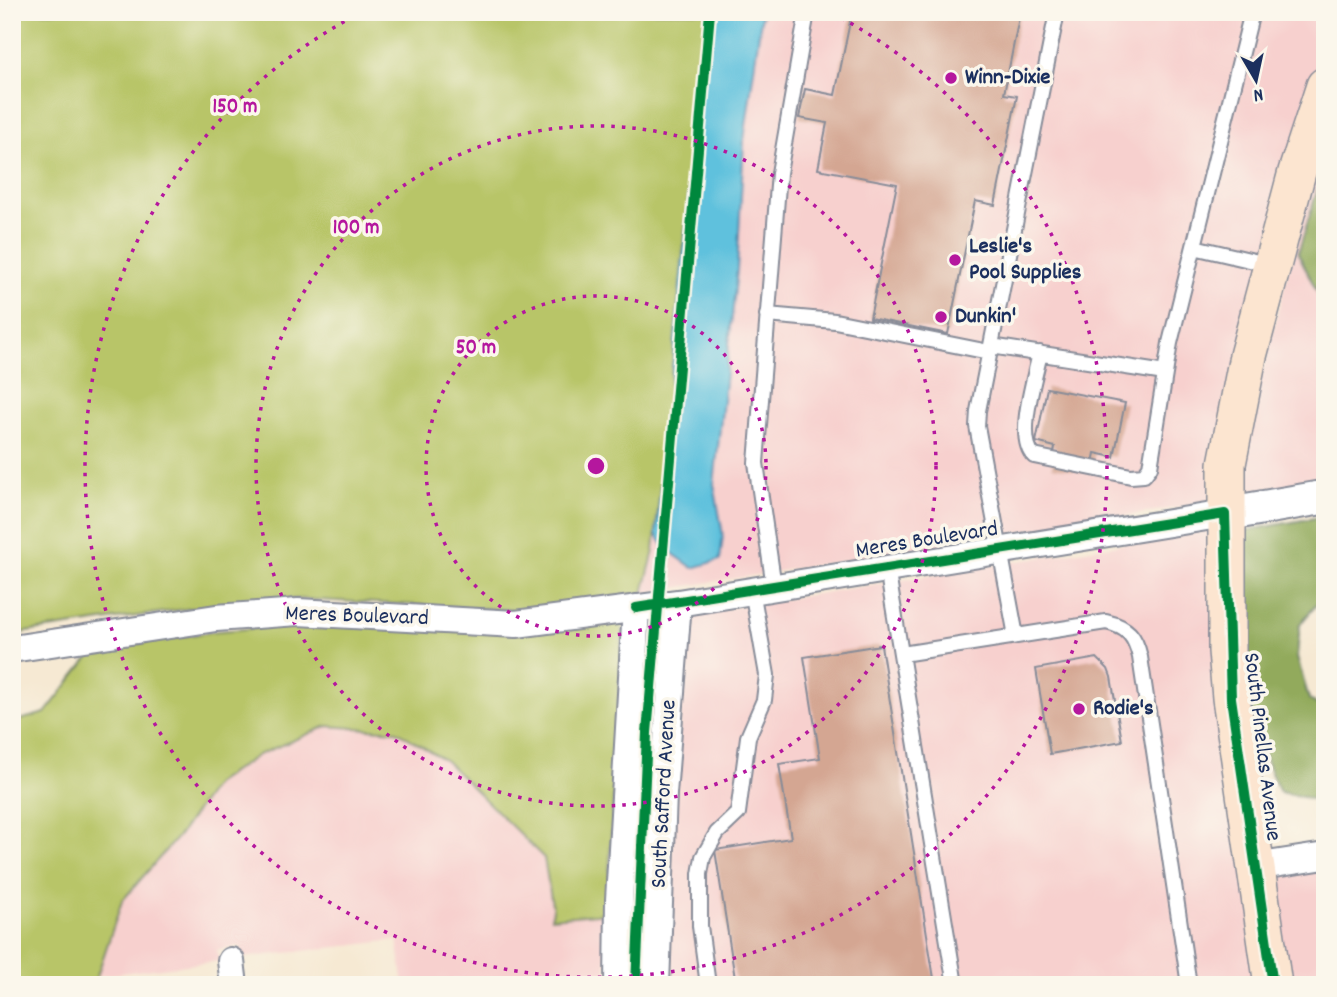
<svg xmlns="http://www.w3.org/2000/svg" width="1337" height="997" viewBox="0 0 1337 997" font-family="Dekko,sans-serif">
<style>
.built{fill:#f7d0ce}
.green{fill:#b8c567;stroke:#6a7a62;stroke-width:2}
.forest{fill:#92aa5c;stroke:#566c5d;stroke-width:2}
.water{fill:#5fc1dd;stroke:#3d789e;stroke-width:2}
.building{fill:#d4a692}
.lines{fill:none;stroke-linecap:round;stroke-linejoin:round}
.service-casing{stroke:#888c98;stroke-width:18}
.minor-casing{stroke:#888c98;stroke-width:30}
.tertiary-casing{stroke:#888c98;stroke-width:37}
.secondary-casing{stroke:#888c98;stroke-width:40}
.service{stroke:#fff;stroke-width:14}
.minor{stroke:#fff;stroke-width:26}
.tertiary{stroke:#fff;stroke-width:33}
.secondary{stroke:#fce5d0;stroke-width:37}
.cycleway-casing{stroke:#fbf7ec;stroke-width:15}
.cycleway{stroke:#00873e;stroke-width:10}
.ring{fill:none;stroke:#b5179e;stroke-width:3.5;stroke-dasharray:3.5 7}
.poi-dot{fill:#b5179e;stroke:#fbf7ec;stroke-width:2.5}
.labels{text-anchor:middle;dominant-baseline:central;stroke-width:7;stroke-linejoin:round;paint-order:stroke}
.poi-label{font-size:23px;font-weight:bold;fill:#1b2f5e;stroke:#fbf7ec;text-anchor:start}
.street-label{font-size:23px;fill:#1b2f5e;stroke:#fbf7ec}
.centre{fill:#b5179e;stroke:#fbf7ec;stroke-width:3.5}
.ring-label{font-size:21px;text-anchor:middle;font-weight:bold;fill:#b5179e;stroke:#fbf7ec;stroke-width:7;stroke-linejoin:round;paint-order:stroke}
</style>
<rect width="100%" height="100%" fill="#fbf7ec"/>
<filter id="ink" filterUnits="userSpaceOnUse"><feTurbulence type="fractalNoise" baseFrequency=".0143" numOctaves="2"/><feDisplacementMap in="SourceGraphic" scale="14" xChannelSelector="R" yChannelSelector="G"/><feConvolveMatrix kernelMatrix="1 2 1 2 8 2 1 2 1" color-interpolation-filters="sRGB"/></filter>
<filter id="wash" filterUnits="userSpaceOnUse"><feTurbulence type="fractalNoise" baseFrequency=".00686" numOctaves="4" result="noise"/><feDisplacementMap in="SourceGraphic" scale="28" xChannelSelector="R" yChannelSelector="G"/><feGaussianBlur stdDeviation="1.57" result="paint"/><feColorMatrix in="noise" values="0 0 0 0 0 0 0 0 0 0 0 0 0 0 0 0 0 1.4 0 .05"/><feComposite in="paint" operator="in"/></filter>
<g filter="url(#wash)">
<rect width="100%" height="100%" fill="#f6e9d3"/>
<path class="built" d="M762,12H1325V42L1282,181L1213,502L643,593L656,534L665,548L723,535L714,484L737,270L744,140Z
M1325,125V165L1298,253L1325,308V483L1238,498L1239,465Z
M1214,529L1261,985H668L674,796L688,615Z
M665,617L645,985H630L631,902L647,620Z
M327,726L397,731L446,761L544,859L553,910L551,918L607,914L606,985H404L397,940L242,958L240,946L217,950L219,961L97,976L122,901L180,834L215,784L258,755Z
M1325,869V985H1285L1268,878Z"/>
<path class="green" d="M12,12H707L654,551L643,593L515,610L297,599L214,605L12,634Z
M623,623L607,913L551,918L553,910L544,858L446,761L397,731L327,726L258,755L215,784L180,834L122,901L94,985H12V722L45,713L95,650L217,631L299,625Z"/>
<path class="forest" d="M1325,165V308L1298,253Z
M1325,516V595L1300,624L1297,657L1309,699L1325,710V802L1280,792C1240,718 1240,615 1237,532Z"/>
<path class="water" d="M707,12H762L744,140L737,270L714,484L723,535L720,560L693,568L665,548L656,534Z"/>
<g id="blocks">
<path class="building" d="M852,12H1020L1004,94L1017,96L995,205L975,201L948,334L870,318L897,184L818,169L827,123L799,118L805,89L835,95Z
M1047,388L1125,403L1114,457L1095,453L1091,473L1052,467L1055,447L1036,442Z
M881,645L935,985H736L715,850L791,838L779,764L820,758L804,657Z
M1097,658L1108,669L1111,677L1122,741L1050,754L1036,669Z"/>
</g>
</g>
<g filter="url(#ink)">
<use href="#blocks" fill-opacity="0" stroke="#888c98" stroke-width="2"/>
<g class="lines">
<g class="service-casing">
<path id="service" d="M1194,247L1271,265
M767,315L835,321L989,352
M991,346L1165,373
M1040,353C1035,378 1015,438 1034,456L1131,476L1144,475L1150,467L1170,343L1252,12
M887,568L955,985
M774,587L756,463L779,173L807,12
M1016,636L977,426L978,411L1057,12
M902,654L1106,622C1128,627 1135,636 1140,657L1189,985
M708,985L700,926V874L703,857L717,833L738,813L748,737L764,700L767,675L752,590"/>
</g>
<g class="minor-casing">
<path id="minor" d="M12,649L216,618L298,612L516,624L678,603L1225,514
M1255,867L1325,856
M231,961L234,985
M618,985L619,900L636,608
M656,985L663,794L678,603"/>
</g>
<g class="tertiary-casing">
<path id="tertiary" d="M1225,514L1325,497"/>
</g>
<g class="secondary-casing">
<path id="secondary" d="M1273,985L1231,698L1227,651V464L1248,356L1297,172L1325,86"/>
</g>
<use href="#service" class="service"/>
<use href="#minor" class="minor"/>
<use href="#tertiary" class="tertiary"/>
<use href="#secondary" class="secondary"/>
<g class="cycleway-casing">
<path id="cycleway" d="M636,608L1225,514L1231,698L1273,985
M636,985L647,733L710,12"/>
</g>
<use href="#cycleway" class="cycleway"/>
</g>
</g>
<g class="ring">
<circle cx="596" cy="466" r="170"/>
<circle cx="596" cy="466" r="340"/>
<path d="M832 13A511 511 0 1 1 360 13"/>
</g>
<g class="poi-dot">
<circle cx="951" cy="78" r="7"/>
<circle cx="955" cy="260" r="7"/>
<circle cx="941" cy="317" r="7"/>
<circle cx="1079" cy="709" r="7"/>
</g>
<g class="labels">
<g class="poi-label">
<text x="965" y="78">Winn-Dixie</text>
<text x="969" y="247">Leslie's<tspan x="969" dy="26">Pool Supplies</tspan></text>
<text x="955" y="317">Dunkin'</text>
<text x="1093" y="709">Rodie's</text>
</g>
<g class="street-label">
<text transform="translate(927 541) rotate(-9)">Meres Boulevard</text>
<text transform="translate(357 617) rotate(2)">Meres Boulevard</text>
<text transform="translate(1261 747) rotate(83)">South Pinellas Avenue</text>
<text transform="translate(665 794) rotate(-87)">South Safford Avenue</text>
</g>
</g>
<circle cx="596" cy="466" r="10" class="centre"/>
<g class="ring-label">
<text x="235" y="112">150 m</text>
<text x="356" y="233">100 m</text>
<text x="476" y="353">50 m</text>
</g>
<rect width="1337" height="997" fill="none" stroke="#fbf7ec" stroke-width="42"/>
<g transform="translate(1256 80) rotate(171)" stroke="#fbf7ec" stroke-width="5" paint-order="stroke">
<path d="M0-5L12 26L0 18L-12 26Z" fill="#1b2f5e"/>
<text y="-10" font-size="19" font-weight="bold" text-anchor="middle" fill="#1b2f5e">N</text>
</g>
</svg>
